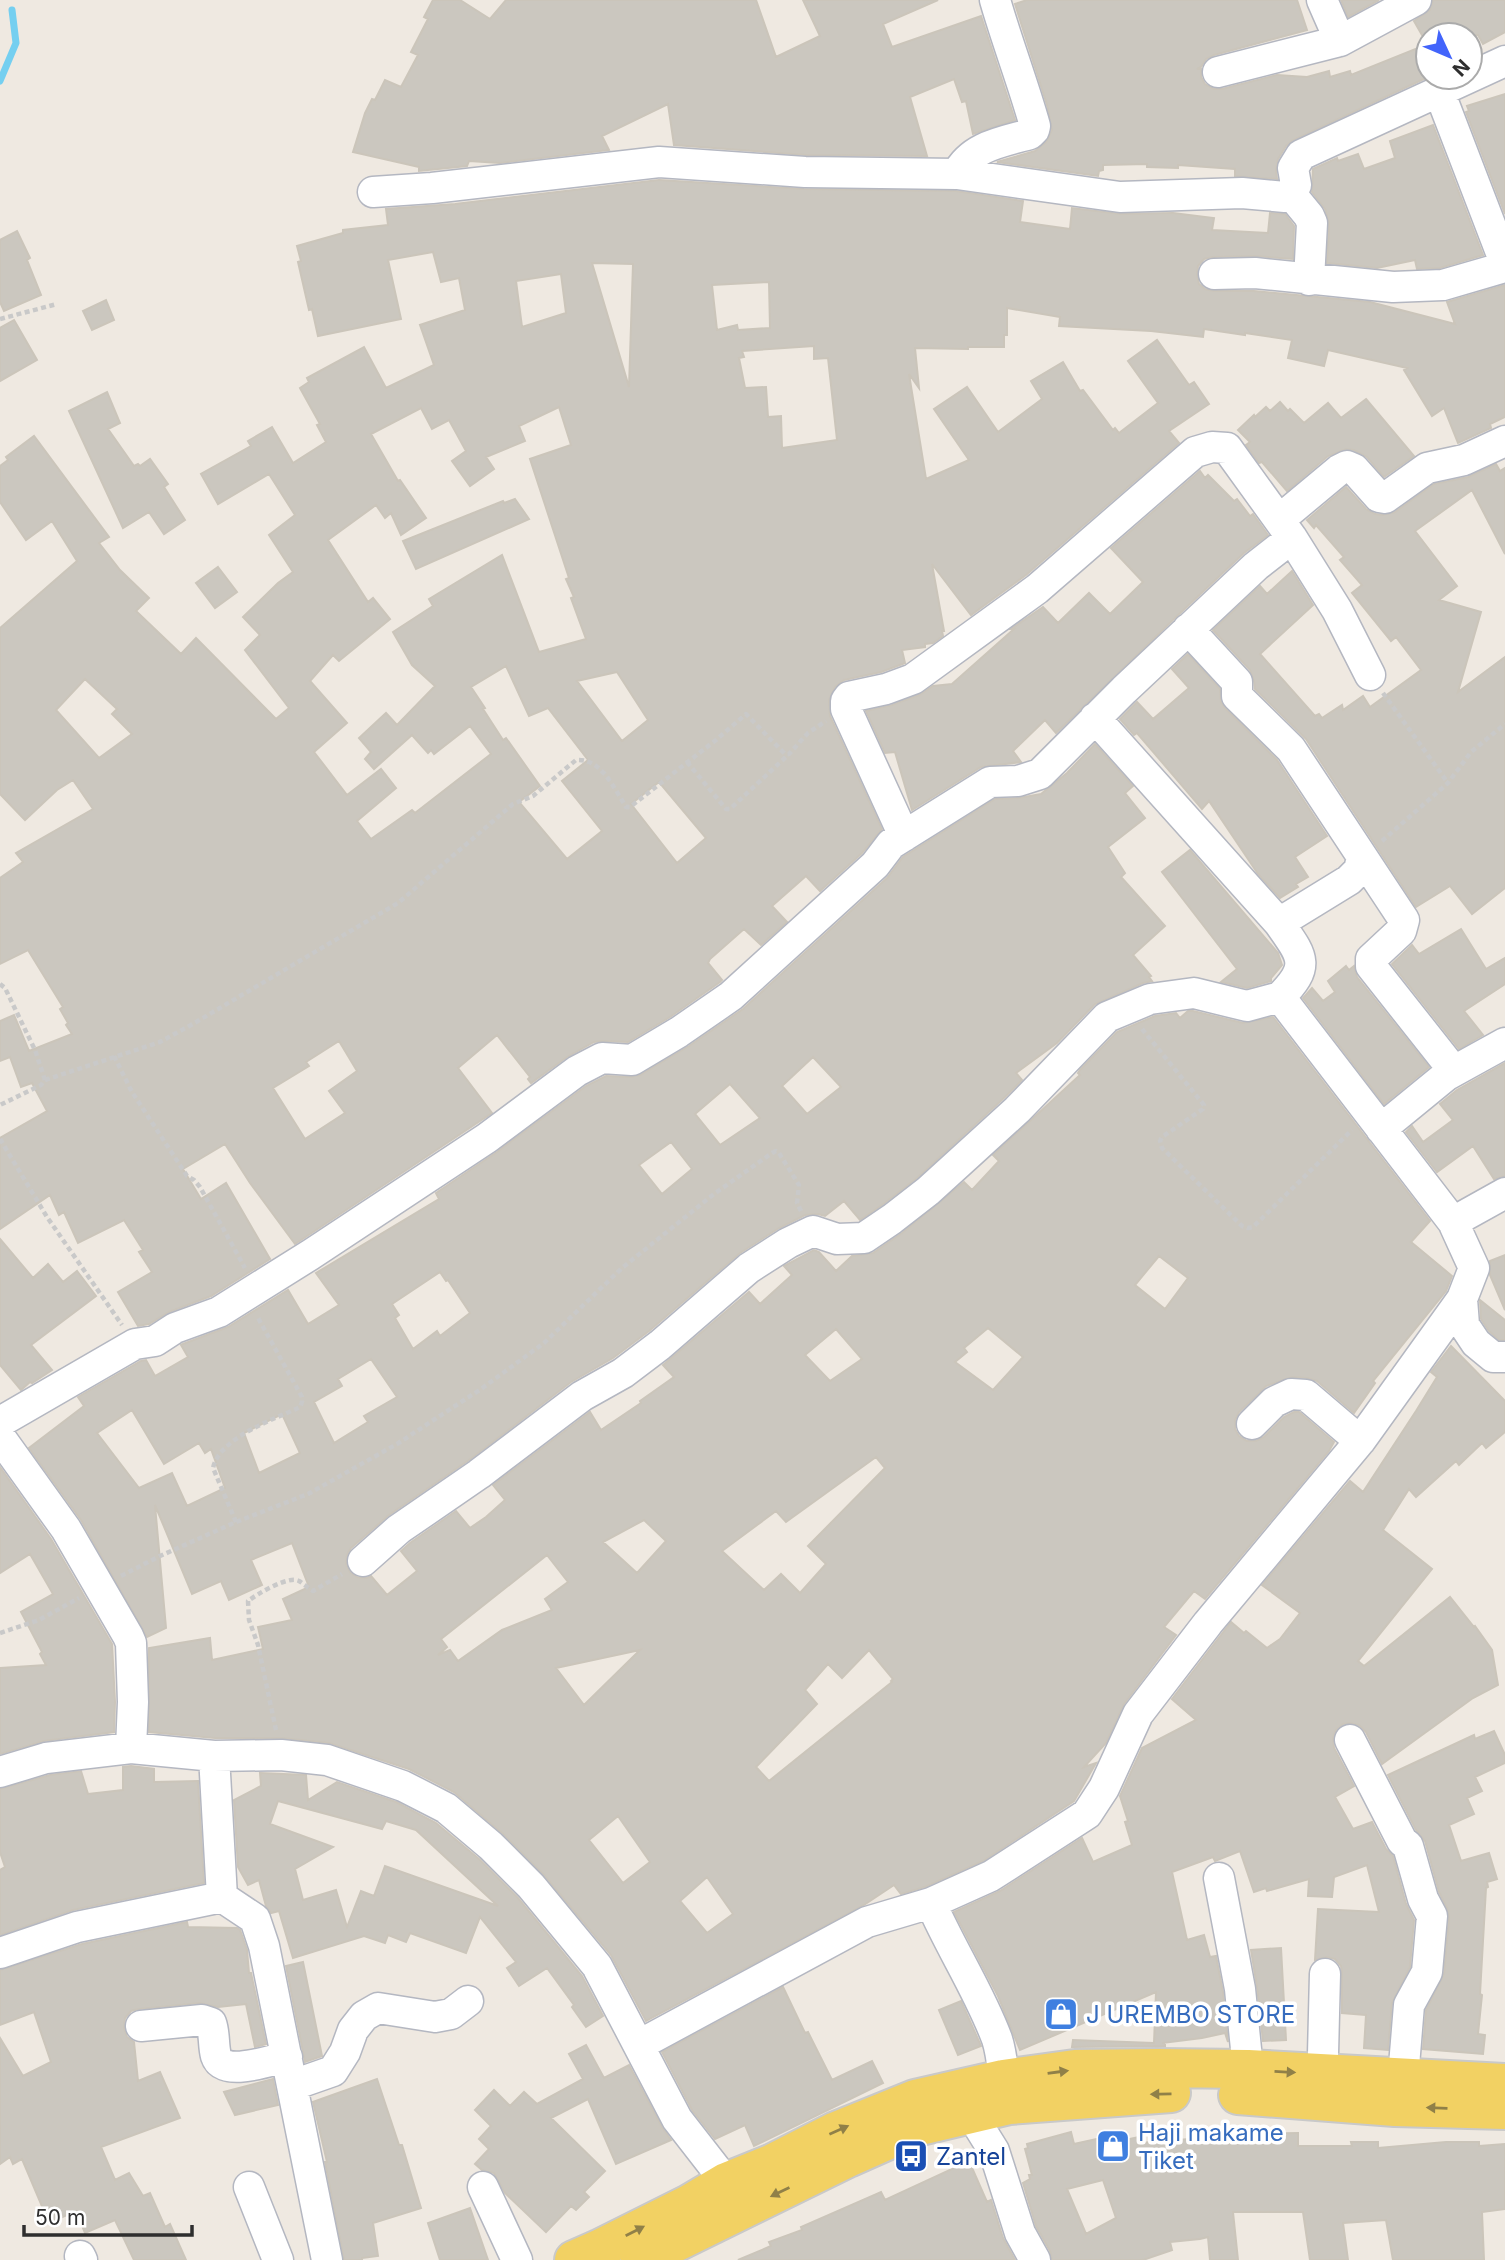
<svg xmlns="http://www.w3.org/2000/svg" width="1505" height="2260" viewBox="0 0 1505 2260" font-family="Inter,sans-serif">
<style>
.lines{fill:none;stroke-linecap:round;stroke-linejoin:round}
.stream{stroke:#75cff0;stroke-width:7}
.building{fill:#cbc7bf;stroke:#cbc5ba;stroke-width:2;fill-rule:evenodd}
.minor-casing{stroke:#b4b7c1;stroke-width:33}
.major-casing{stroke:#c9c9c9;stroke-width:42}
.path{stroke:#c9c9c9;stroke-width:4.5;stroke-dasharray:5 3.5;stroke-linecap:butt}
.minor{stroke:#fff;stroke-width:30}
.major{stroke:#f2d163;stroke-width:38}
.oneway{fill:#908048}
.labels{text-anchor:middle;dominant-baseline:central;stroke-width:7;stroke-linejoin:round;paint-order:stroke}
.shop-label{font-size:24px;fill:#366cbe;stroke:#fff;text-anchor:start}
.transit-label{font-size:24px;fill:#164399;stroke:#fff;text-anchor:start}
</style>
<rect width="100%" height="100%" fill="#efe9e1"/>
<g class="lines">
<path class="stream" d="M0,81L16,43L12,10"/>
</g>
<path class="building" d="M433,0H460L490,19L506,0H756L776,57L820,36L803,0H938L883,24L892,47L981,16L1015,120L973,134L966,101L962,102L954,79L910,97L927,156L806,155L674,145L668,104L602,136L609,150L500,163L469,161L467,166L419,171V167L353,152L365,113L372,99L375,100L385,80L401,87L418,55L411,52L428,19L424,17Z
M1027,0H1297L1307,30L1214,55L1206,59L1201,67L1197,69H1201V77L1205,84L1214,89H1222L1277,75L1307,77L1329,71L1330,77L1350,71L1351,75L1428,44V77L1293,140L1286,146L1278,159L1276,170L1277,179L1235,176V169L1178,165V168L1147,167V164L1103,165V170L1099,171L1098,176L997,162L1035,151L1046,142L1052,130L1047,105L1015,4Z
M1341,0H1379L1348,17Z
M1433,0H1505V32L1483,44L1478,35H1422L1414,21L1430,10Z
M1505,94V214L1466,112L1469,111L1467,106Z
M1433,125L1483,255L1440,268L1417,269L1415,260L1377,268L1327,263L1329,223L1325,209L1312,192L1313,169L1337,158L1338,161L1358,154L1364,169L1395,158L1390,141Z
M659,180L804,189L956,191L1023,201L1020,222L1070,229L1072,208L1121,214L1173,213L1214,218L1212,230L1268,233L1270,213L1285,214L1294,226L1293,259L1255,256L1213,257L1204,259L1198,266L1197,275L1199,284L1205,289L1214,291H1254L1370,302L1455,324L1447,302L1505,285V417L1490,424L1491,428L1458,443L1444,408L1432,416L1404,370L1407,368L1328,350L1324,366L1288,358L1292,340L1245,333V335L1204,329L1203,337L1151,331L1059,326L1060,317L1007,308V335H1004V347H968V349L915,348L919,388L909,374L926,479L969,460L934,409L967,387L998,432L1042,399L1031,381L1063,362L1080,391L1083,390L1113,430L1115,428L1119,433L1158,403L1128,361L1157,340L1189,385L1194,382L1209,404L1169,431L1179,443L1026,575L971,615L932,564L944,631H942L943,636L933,643L925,644V647L902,650L905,663L881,672L844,680L835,687L829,700L830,716L882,829L862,853L820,891L806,876L772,906L787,922L761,945L744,929L710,959L708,963L722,980L720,982L670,1017L628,1042L603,1041L594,1042L567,1057L531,1083L528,1079L530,1077L497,1035L458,1068L492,1113L295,1244L250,1183L225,1144L183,1169L201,1199L226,1183L270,1259L211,1296L169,1312L149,1324L138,1326L118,1292L152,1272L139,1252L143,1250L124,1220L78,1243L64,1212L59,1215L50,1195L0,1229V1138L47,1111L32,1083L21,1087L10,1057L0,1061V1021L14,1015L29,1051L72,1034L66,1025L68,1023L60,1009L63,1007L28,950L0,964V878L23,862L16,853L93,809L73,780L57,790L25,820L0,794V628L77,561L52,521L26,540L0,502V466L8,460L6,457L34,436L109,537L99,543L120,570L149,598L136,611L181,654L196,638L276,719L289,708L245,650L260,635L243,617L278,583L293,572L269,535L295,515L269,474L218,504L201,474L251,446L248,441L272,427L293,463L326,442L317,425L320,424L300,388L309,382L307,378L364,347L386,388L434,365L420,325L465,310L459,278L441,282L433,252L388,260L401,319L318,336L312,309L309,310L298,262L301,261L297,246L343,233V230L388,225L386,209L455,204ZM592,263L633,264L629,387ZM561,274L566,313L522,327L516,281ZM769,282L770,328L738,330L737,325L717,330L712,285ZM814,346V359L828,358L837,440L782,448L781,416L768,417L766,387L745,388L739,358L744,357L742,351ZM559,407L571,445L530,459L569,578L566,579L574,597L571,598L586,639L539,652L502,555L429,599L433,606L393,632L412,665L435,686L397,725L386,713L359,738L371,752L365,759L374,769L412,735L428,753L431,750L434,754L470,726L491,754L415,813L412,810L371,839L357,821L396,788L381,769L347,795L314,752L347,723L310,681L333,655L339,661L390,619L373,598L368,602L328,540L376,505L385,518L391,513L401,535L426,518L400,480L398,481L371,434L421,408L432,429L449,420L466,451L452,461L470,486L494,469L486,457L525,441L519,426ZM506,666L529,716L548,708L588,760L562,781L602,831L567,859L519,802L540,786L506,738L503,740L483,709L485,708L471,687ZM617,672L648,720L622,741L577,681ZM85,679L117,709L112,714L132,734L99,758L56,710ZM659,782L706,838L677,863L631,804ZM339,1041L357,1071L329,1091L345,1113L305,1139L273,1088L309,1066L306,1062Z
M17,231L30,258L27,260L41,295L4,311L0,302V240Z
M106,300L114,320L92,330L83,311Z
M14,320L37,360L0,381V328Z
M107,392L120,423L108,429L134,466L138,464L140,466L150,459L168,484L164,487L185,520L164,534L149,512L123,528L69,411Z
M1366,399L1414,456L1384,477L1367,457L1354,450L1346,449L1328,456L1287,491L1262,462L1259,463L1246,445L1250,442L1238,430L1254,415L1255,417L1266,407L1270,411L1280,402L1288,411L1290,409L1304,423L1328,403L1341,418Z
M1496,464L1500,471L1505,468V554L1472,490L1415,531L1457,586L1439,600L1481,612L1458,692L1505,657V888L1472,914L1450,886L1416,907L1306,739L1255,689L1254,681L1250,670L1213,630L1260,586L1267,594L1292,571L1313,605L1260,654L1315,716L1319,714L1322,718L1342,705L1343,710L1363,696L1370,707L1421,670L1396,637L1391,641L1352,593L1362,585L1340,560L1344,557L1316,525L1314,528L1307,520L1346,487L1366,509L1375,514L1383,515L1395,512L1434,484L1468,477Z
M1200,471L1205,478L1208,475L1234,501L1237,499L1250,516L1253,514L1268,535L1244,553L1176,617L1056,733L1045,720L1013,751L1021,762L981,767L912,810L895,752L885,753L866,711L892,705L919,695L933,686L952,684L1014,629H1011L1043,607L1058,623L1089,593L1110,614L1143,582L1111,548Z
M515,499L529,519L416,569L403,541L503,501L504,503Z
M218,567L237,592L215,608L196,583Z
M1188,654L1220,689L1221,702L1225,708L1277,760L1327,836L1295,857L1308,877L1296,884L1298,887L1280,898L1258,874L1209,801L1202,809L1137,733L1134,735L1120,719L1137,702L1153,719L1189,688L1172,669Z
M1095,744L1133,786L1125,793L1145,818L1108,847L1125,873L1121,877L1165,926L1133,955L1151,976L1149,977L1152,981L1143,983L1095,1004L1057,1043L1016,1073L1022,1080L1005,1097L917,1178L882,1205L860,1220L844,1201L825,1216L818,1214L805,1215L779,1228L740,1253L649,1331L613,1358L571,1382L469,1460L389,1515L351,1548L347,1555L346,1564L350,1572L357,1577L366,1578L371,1576L387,1595L417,1571L401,1551L410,1543L456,1511L470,1528L486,1517L505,1500L493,1485L590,1412L601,1430L641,1403L640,1401L674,1377L663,1365L749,1292L760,1304L792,1275L784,1266L814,1250L819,1252L836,1271L852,1256L873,1253L902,1233L964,1182L972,1190L999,1161L993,1155L1080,1075L1078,1073L1080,1070L1117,1032L1155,1016L1176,1013L1180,1018L1188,1011H1193L1243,1023L1273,1017L1430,1221L1411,1242L1452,1276L1446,1291L1373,1381L1375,1383L1354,1413L1317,1381L1307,1378L1292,1377L1266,1386L1239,1412L1235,1420V1429L1239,1436L1247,1441H1256L1264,1437L1284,1417L1294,1412H1299L1334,1442L1329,1451L1205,1599L1194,1591L1164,1627L1176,1635L1124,1704L1106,1743L1084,1767L1096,1763L1074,1801L983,1861L925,1887L901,1894L894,1885L864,1905L646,2021L611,1955L544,1875L503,1834L454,1792L409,1769L329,1743L281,1738H215L149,1732V1648L210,1638L212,1660L263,1649L258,1627L292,1620L283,1599L309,1587L292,1543L251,1560L262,1585L229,1600L221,1581L192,1594L155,1505L166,1628L147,1637L81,1520L29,1448L84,1406L78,1397L141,1361L146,1360L155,1376L188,1357L181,1345L183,1344L228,1327L288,1290L308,1324L339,1305L316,1273L439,1199L436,1193L497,1152L586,1086L606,1076L631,1077L640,1075L689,1046L743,1009L887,878L903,857L995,799L1019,798L1041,794L1067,773ZM813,1057L841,1087L807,1114L782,1086ZM730,1084L760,1118L720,1145L695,1114ZM671,1142L692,1169L662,1194L639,1165ZM1159,1256L1188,1278L1165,1309L1135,1285ZM440,1272L446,1281L448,1280L470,1313L440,1336L437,1331L413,1349L395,1318L399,1315L392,1304ZM988,1328L1023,1357L993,1390L955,1362L967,1352L964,1348ZM836,1329L862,1359L830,1381L805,1355ZM371,1359L397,1397L364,1416L368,1422L334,1443L314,1402L342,1386L338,1379ZM132,1410L164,1464L199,1443L205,1453L211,1449L225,1488L187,1506L172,1473L139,1488L97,1433ZM282,1414L300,1453L259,1473L244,1433ZM876,1457L885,1468L808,1546L826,1564L800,1593L781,1574L764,1590L722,1551L776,1511L786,1522ZM644,1520L666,1541L637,1573L603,1542ZM547,1555L568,1582L545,1599L552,1610L502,1630L458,1661L450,1650L438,1655L447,1647L441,1639ZM640,1650L584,1705L556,1668ZM869,1650L893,1679L891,1681L892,1682L769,1781L756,1767L817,1704L805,1690L828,1664L842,1678ZM618,1816L650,1862L623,1883L589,1840ZM707,1877L733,1914L707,1933L680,1901Z
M1190,850L1278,953L1282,965L1271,978V981L1247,988L1221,982L1237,969L1162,872Z
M1461,929L1486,969L1505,958V984L1464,1011L1483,1035L1459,1049L1392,964L1412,945L1419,954Z
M1346,966L1349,970L1354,966L1357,977L1429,1067L1384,1104L1303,998L1312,988L1323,1001L1335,992L1328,981Z
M1505,1063V1176L1494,1179L1473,1146L1437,1172L1406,1132L1412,1126L1423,1142L1453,1120L1440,1104L1457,1090Z
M0,1239L33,1278L48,1264L63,1282L77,1271L96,1296L31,1345L52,1370L32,1383L30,1382L21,1390L0,1365Z
M1505,1255V1310L1490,1275V1261Z
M1480,1300L1505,1320V1340H1499L1489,1331L1481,1319Z
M1451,1346L1505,1401V1432L1486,1448L1482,1443L1459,1465L1456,1461L1416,1497L1409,1489L1383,1530L1432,1569L1358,1661L1364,1666L1450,1597L1474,1627L1475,1626L1492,1650L1498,1685L1473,1698L1382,1764L1366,1732L1359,1725L1350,1723L1343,1724L1336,1730L1333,1738L1334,1748L1354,1786L1335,1797L1353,1829L1372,1822L1386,1849L1393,1856L1406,1904L1414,1920L1410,1967L1392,2003L1388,2050L1364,2048L1366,2015L1342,2013V1974L1341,1966L1335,1959L1326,1957L1315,1960L1318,1909L1379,1912L1367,1865L1334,1877L1332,1897L1308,1896L1309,1879L1267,1891L1266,1888L1254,1892L1240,1851L1215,1861L1213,1857L1172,1872L1187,1940L1204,1935L1210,1957L1216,1956L1223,1992L1228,2042L1225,2033L1202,2038L1162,2043H1165V2046L1072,2047L1073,2040L1154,2043L1156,1992L1020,2050L998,1996L954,1912L1000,1891L1082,1838L1093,1862L1132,1845L1125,1822L1128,1821L1120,1796L1142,1748L1196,1720L1172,1699L1231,1622L1244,1633L1246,1631L1267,1648L1280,1639L1300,1613L1262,1585L1350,1481L1363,1492L1416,1411L1437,1377L1431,1372Z
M0,1467L51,1539L112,1644L115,1702L114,1732L44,1741L0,1754V1668L46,1665L40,1654L42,1652L21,1612L53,1594L30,1554L0,1573Z
M1494,1731L1505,1755V1763L1475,1777L1482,1791L1467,1798L1474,1814L1449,1825L1461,1861L1489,1853L1497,1879L1487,1882L1488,1887L1486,1888L1480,1994L1482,1995L1478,2034L1485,2035L1483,2054L1423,2049L1426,2010L1444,1974L1449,1917L1447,1908L1439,1892L1425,1841L1416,1830L1388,1775L1474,1735L1475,1739Z
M131,1766L154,1769V1782L198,1781L204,1883L73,1910L0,1935V1870L5,1867L0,1852V1789L50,1775L81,1771L88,1794L123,1790V1767Z
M260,1773L306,1775L308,1800L337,1782L396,1802L436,1823L479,1859L518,1898L582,1976L603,2016L586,2027L572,2007L574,2005L547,1968L519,1986L507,1968L516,1962L480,1917L466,1953L410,1933L406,1942L388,1935L385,1943L364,1936L293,1958L279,1911L271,1913L266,1906L259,1880L248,1885L238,1867L234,1800L261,1786ZM278,1801L382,1829L386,1821L416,1830L498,1906L385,1866L374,1896L361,1891L347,1927L336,1890L303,1900L295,1869L333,1847L270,1824Z
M187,1922L188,1927L237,1928L240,1930L247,1950L249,1973H251L266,2044L255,2047L246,2004L218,2007L200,2003L139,2009L131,2011L125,2018L124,2028L127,2037L134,2042L138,2081L160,2072L180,2118L101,2147L115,2180L129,2173L143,2196L150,2193L165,2227L170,2224L186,2260H134L115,2220L85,2233L76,2211L49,2223L22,2159L13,2164L10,2157L0,2164V2038L23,2076L51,2062L34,2012L0,2025V1970L82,1944Z
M1281,1948L1286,2040L1263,2041L1257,1987L1251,1950Z
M303,1962L322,2056L305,2062L286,1966Z
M783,1987L805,2033L808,2032L832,2080L872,2061L883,2083L754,2146L745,2125L715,2139L692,2110L662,2052Z
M961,2001L981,2046L958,2055L939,2010Z
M586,2045L604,2078L629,2065L662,2127L671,2140L616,2164L588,2099L551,2118L605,2171L584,2192L589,2197L576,2210L571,2206L546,2232L505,2193L494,2173L482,2170L475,2164L489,2149L479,2139L491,2126L475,2110L494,2090L510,2106L524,2092L537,2104L583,2079L569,2054Z
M273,2079L278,2105L235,2115L224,2092Z
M377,2079L399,2145H402L421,2208L373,2223L378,2256L362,2258V2260H344L325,2162H327L313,2102Z
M1071,2132L1074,2144L1115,2135L1116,2142L1139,2137L1140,2143L1252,2134L1298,2133V2146H1352L1351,2142H1378V2148L1446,2142H1479V2146L1505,2144V2209L1482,2212L1484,2260H1393L1386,2220L1343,2223L1348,2260H1310L1303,2212H1233L1238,2260H1210L1208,2237L1200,2239L1170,2242L1172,2250L1143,2260H1052L1050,2251L1036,2226L1023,2183L1030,2179L1029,2175H1032L1025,2149L1028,2148L1027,2144ZM1103,2180L1116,2218L1086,2234L1067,2189Z
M969,2161L987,2202L991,2200L1003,2238L1015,2260H738L771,2246L769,2242L802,2230L801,2227L881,2192L885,2200Z
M470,2208L488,2260H440L428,2223Z"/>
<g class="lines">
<g class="minor-casing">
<path id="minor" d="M1322,0L1340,41L1416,0
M1218,72L1340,41
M1439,91L1505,263
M957,174C971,146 1002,142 1030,134L1034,130L1035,126C1023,83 1007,42 995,0
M373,192L432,188L659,162L805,172L957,174L1120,197L1242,193L1285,197L1291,194L1296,185L1293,168L1301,155L1505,61
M1291,194L1309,216L1312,223L1309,280
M1214,274L1255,273L1393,287L1443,285L1505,267
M1279,520L1339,470L1347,466L1354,469L1379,497L1385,498L1427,468L1464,460L1505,441
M1188,629L1237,682V696L1291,749L1404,920L1401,931L1371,959V966L1454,1071
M1095,718L1279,923C1302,956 1312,965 1280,997
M904,836L846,709V701L849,697L886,689L913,679L1037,589L1195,452L1212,447L1227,448L1292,538
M1279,923L1349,880L1359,870L1362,857
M1381,1129L1447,1075L1505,1043
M1453,1222L1505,1193
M1462,1299L1464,1325L1476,1343L1493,1357H1505
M0,1422L135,1344L155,1341L175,1328L219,1312L310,1255L487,1138L577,1071L602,1058L632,1060L679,1032L731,996L875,865L891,844L990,782L1018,781L1040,774L1124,690L1256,566L1292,538L1337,610L1370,675
M1252,1424L1274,1402L1291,1394L1306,1395L1360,1441
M0,1437L66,1529L128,1636L131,1643L133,1702L131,1748
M363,1561L399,1529L479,1474L582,1396L623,1373L660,1345L749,1268L788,1243L813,1231L837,1239L864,1238L892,1219L928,1191L1017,1110L1107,1017L1150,999L1194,993L1247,1006L1280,997L1453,1222L1474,1268L1462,1299L1360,1441L1208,1623L1138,1714L1104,1788L1087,1814L991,1876L931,1903C951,1949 979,1991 997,2039C1003,2057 1003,2079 1007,2098
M1350,1740L1402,1841L1408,1846L1423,1899L1432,1916L1427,1972L1409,2005L1403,2078
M214,1756L222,1897
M0,1772L46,1758L131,1748L214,1756L281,1755L327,1760L403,1786L446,1808L491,1846L531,1886L597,1966L677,2119L726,2182
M1219,1878L1240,1989L1248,2069
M0,1953L77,1927L222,1897L255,1919L264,1946L327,2260
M141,2026L202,2020L211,2023C215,2034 213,2045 216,2056C223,2078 271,2060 287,2057
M639,2045L867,1922L931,1903
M293,2085L333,2071L345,2052L353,2030L364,2016L378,2008L435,2017L451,2014L468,2001
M1322,2094L1325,1974
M971,2114L994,2151L1020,2233L1035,2260
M249,2187L278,2260
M483,2187L517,2260
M80,2256L82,2260"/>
</g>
<g class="major-casing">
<path id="major" d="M1238,2095L1395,2107L1505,2110
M574,2260L599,2249L689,2204L726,2182L773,2163L836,2131L915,2099L1003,2079L1075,2069L1157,2068L1248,2069L1505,2083
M640,2260L848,2158L920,2126L1009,2105L1171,2093"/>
</g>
<path class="path" d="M0,319L57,304
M1383,693L1448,783
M687,762L726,809H730L788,755
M1382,841L1448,783L1471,752L1505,724
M0,984L5,988L35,1050L45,1080L41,1085L0,1105
M1142,1029L1204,1105L1203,1109L1162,1137L1160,1141L1162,1148L1242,1226L1248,1228L1253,1227L1352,1130
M114,1056L132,1092L187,1176L194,1180L200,1187L245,1268
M45,1080L160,1042L191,1025L398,903L513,804L533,796L576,760C601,758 614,788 626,807H630L716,740L746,714L785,754H789L808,733L826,721
M0,1139L47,1217L122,1325
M236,1522L213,1468C220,1437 273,1420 300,1407L302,1402V1397L257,1316
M121,1576L160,1556L236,1522L308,1494L397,1444L481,1389L544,1343L622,1268L714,1194L772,1153L776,1151L779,1153L799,1185L797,1203L801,1211
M0,1633L39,1620L79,1598
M276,1730L258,1645L249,1620L248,1601C257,1594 289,1575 299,1581C304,1584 308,1588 313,1591L342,1574"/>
<use href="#minor" class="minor"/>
<use href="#major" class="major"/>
</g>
<defs><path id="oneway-solid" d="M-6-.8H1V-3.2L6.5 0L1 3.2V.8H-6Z" transform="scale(1.75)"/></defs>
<g class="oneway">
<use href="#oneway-solid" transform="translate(1058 2072) rotate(-8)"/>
<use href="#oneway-solid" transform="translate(1285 2072) rotate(3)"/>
<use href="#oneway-solid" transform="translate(1161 2094) rotate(179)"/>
<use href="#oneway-solid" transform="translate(1437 2108) rotate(-178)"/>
<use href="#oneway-solid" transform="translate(839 2130) rotate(-24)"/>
<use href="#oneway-solid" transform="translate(780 2192) rotate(154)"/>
<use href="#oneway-solid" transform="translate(635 2231) rotate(-27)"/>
</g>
<defs>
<g id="shop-square" transform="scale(1.75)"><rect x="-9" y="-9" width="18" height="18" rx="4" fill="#3f7fe0" stroke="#fff"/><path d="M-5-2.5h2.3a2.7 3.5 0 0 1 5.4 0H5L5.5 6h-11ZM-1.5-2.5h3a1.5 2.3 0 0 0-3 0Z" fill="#fff"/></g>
<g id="bus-square" transform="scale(1.75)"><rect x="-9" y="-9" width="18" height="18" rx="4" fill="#1a4fb4" stroke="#fff"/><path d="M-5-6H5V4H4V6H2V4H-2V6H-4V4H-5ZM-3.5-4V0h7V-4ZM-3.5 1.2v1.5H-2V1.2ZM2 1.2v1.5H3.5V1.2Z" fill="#fff"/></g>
</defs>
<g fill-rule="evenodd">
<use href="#shop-square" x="1061" y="2014"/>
<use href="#shop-square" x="1113" y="2146"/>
<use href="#bus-square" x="911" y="2156"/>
</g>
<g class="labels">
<g class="shop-label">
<text x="1086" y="2014">J UREMBO STORE</text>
<text x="1138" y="2132">Haji makame<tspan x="1138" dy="28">Tiket</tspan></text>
</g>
<g class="transit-label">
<text x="936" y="2156">Zantel</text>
</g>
</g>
<g transform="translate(1449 56) rotate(134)"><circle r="33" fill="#ffffff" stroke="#ababab" stroke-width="2"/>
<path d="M0-5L12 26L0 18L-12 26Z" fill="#4264fb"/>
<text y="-10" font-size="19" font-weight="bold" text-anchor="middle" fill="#2e2e2e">N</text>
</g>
<path d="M24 2225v10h168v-10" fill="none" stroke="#2e2e2e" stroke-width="3.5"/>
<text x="35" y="2225" font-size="21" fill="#2e2e2e" stroke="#ffffff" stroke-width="5" paint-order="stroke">50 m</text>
</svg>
